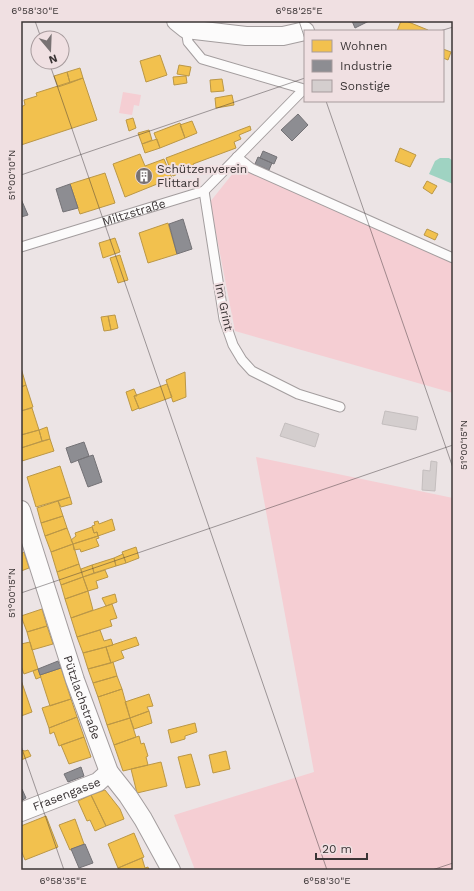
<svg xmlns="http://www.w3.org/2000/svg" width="474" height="891" viewBox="0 0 474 891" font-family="'Work Sans',sans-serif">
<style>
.green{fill:#f5ced3}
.water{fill:#9fd3c2}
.homes{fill:#f2c14e;stroke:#bb9746}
.industry{fill:#8d8d92;stroke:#747276}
.building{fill:#d4cece;stroke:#c4bebe}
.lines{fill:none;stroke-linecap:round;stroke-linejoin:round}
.service-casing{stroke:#a39d9e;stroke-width:11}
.minor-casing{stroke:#a39d9e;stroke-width:20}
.service{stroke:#fcfbfb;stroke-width:9}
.minor{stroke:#fcfbfb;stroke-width:18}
.ticks{fill:none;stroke:#3a3435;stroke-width:1;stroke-opacity:0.45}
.labels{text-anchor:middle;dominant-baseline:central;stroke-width:4;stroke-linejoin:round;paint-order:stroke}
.poi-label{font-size:12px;fill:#3a3435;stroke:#f0e0e2;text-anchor:start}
.street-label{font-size:12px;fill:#3a3435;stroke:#f0e0e2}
.neatline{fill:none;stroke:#3a3435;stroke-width:1.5}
.ticks-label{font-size:10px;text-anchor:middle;fill:#3a3435}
</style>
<rect width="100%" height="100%" fill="#ece4e5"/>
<path class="green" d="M123,92L141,95L139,106L134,105L132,115L119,113Z
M242,162L453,257V393L235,331L210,202Z
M256,457L453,498V870H195L174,815L314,772Z"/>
<path class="water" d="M440,158H449L453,161V184L429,174L435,161Z"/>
<path class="homes" d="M401,21H406L428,30L427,31H397Z
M443,49L451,52L448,60L443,58Z
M160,55L167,75L146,82L140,61Z
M179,65L191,67L189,76L177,74Z
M80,68L83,78L70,83L67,72Z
M67,72L70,83L58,87L54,76Z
M186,76L187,83L174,85L173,77Z
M83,78L97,120L21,145V107L25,105L24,100L37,96L36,93Z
M222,79L224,91L211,92L210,80Z
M232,95L234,105L216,108L215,98Z
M133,118L136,128L129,131L126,120Z
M192,121L197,133L185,138L180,125Z
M180,123L185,138L160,148L154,133Z
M250,126L251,130L239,135L241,139L234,142L236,148L193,164L194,167L173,176L166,158Z
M149,130L152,140L142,144L138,133Z
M157,139L160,148L145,153L142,144Z
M400,148L416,155L410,167L395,161Z
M140,154L145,166L164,159L172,178L125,197L113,164Z
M105,173L115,203L80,214L70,184Z
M427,181L437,186L432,194L423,188Z
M168,223L177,254L148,263L139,233Z
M427,229L438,234L435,240L424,235Z
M115,238L120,252L103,258L99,243Z
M120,255L128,280L118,283L110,258Z
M115,315L118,328L111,330L108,316Z
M108,316L111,330L104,331L101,317Z
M21,368L26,385L21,387Z
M185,372L186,397L173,402L166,380Z
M167,384L172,397L139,409L134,396Z
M26,385L33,407L21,411V387Z
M134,389L137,396H134L139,408L132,411L126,392Z
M32,408L39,430L21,435V411Z
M47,427L50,439L42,441L39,430Z
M39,430L42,441L21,448V435Z
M50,439L54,451L22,461L21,448Z
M60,466L70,497L36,507L27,477Z
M70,497L72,504L61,507L58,501Z
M58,501L63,516L41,523L37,508Z
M63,516L67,528L45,536L41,523Z
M112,519L115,530L98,536L97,532L94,533L92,526L95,525L94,522L98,521L99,524Z
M92,527L94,533L97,532L98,536L73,544L71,540L76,536L75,533Z
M67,528L73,544L51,552L45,536Z
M98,536L99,538L96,539L99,546L81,552L80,549L74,550L73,544Z
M73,544L79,564L57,572L51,552Z
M136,547L139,558L126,563L122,552Z
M24,552L29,568L21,571V554Z
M123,554L126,563L116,566L114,558Z
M114,558L116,566L94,573L92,565Z
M79,564L83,577L61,585L57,572Z
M92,565L94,573L83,577L81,569Z
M105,570L108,577L96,581L98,588L88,591L83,577Z
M83,577L88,591L65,599L61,585Z
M88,591L93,610L71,618L65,599Z
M115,594L117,602L106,606L102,598Z
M112,604L117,618L110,620L112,626L77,637L71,618Z
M42,609L47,626L27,632L21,616Z
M47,626L53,644L32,650L27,632Z
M100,630L104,641L111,639L113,645L83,653L77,637Z
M136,637L139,645L121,651L124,658L111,663L106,647Z
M30,642L38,669L24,674L21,666V644Z
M106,647L111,663L88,669L83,653Z
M113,662L117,676L93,683L88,669Z
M61,668L71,699L50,706L40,675Z
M38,669L41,677L36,679L33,671Z
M117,676L122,689L98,697L93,683Z
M21,680L32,712L21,716Z
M122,689L130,718L107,725L98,697Z
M149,694L153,706L147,707L149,711L130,718L125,702Z
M71,699L77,717L49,728L42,708Z
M149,711L152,723L134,729L130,718Z
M77,717L84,737L59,746L54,732L50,734L49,728Z
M130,718L136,737L114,745L107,725Z
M195,723L197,732L185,736V739L171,743L168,730Z
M139,736L141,744L144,743L148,756L146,757L148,765L123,771L114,745Z
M84,737L91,757L69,764L61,745Z
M21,750L25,751L28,750L31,756L21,760Z
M226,751L230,769L213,773L209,755Z
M191,754L200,785L186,788L178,757Z
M161,762L167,786L137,793L131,769Z
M105,790L120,809L124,819L106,826L91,795Z
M91,795L106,826L95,831L90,820L87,821L78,801Z
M46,816L58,847L25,860L21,850V826Z
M75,819L84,844L70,850L59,825Z
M134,833L144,857L118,868L108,844Z
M142,858L145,868L148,867L149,870H119L118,868Z"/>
<path class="industry" d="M352,21H369L355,28Z
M298,114L308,125L292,141L281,130Z
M263,151L277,157L274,164L260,158Z
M258,157L272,163L269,170L255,164Z
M70,184L78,208L63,212L56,189Z
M21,199L28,215L21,217Z
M183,219L192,249L177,254L169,224Z
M84,442L89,456L71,463L66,448Z
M93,455L102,482L88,487L78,460Z
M58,661L61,668L40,675L38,669Z
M81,767L84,776L68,782L64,774Z
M22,789L26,798L21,801V790Z
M85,844L93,863L79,868L71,849Z"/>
<path class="building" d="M385,411L418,417L416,430L382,424Z
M285,423L319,434L315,447L280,436Z
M431,461L437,462L435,491L422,490L423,470L430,471Z"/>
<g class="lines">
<g class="service-casing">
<g id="service">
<path d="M237,157L251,168L453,258"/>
<path d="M204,191L224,319L233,345L242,360L252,371L298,394L340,407"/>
<path id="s1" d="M21,247L204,191L304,89L202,59L188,42L186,29"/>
</g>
</g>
<g class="minor-casing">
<g id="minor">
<path d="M176,21L186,29L246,36H283L305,31"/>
<path id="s2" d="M21,510L75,680L109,772L128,796L143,819L171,870"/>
<path id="s3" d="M21,812L98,782L109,772"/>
</g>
</g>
<use href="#service" class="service"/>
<use href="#minor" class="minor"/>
</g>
<path class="ticks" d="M35,21L41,38M299,21L305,39M440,31L453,27M49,62L327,870M326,101L453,468M21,175L305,78M21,593L453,445M21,746L64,870M432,870L453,863"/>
<defs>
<g id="building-disc" transform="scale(0.9)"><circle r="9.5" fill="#787273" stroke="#f0e0e2"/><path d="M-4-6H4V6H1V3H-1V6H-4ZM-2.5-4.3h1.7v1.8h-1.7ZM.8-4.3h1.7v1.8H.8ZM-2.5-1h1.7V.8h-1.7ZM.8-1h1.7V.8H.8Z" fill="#fff"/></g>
</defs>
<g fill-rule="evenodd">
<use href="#building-disc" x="144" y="176"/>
</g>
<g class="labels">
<g class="poi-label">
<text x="157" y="169">Schützenverein<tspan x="157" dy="14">Flittard</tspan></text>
</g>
<g class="street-label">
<text stroke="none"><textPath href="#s1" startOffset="118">Miltzstraße</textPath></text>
<text transform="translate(224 307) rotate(78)">Im Grint</text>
<text stroke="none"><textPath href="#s2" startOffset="197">Pützlachstraße</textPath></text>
<text stroke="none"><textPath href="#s3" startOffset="49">Frasengasse</textPath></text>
</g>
</g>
<rect width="474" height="891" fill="none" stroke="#f0e0e2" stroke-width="44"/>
<rect x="304" y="30" width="140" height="72" fill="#f0e0e2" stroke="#a79b9d"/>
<rect x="312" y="40" width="20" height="12" fill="#f2c14e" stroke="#a79b9d"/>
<text x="340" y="50" font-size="12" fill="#3a3435">Wohnen</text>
<rect x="312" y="60" width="20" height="12" fill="#8d8d92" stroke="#a79b9d"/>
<text x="340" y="70" font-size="12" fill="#3a3435">Industrie</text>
<rect x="312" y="80" width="20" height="12" fill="#d4cece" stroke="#a79b9d"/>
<text x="340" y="90" font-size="12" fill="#3a3435">Sonstige</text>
<g transform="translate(50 50) rotate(161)"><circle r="19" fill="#f0e0e2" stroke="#a79b9d"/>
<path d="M0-3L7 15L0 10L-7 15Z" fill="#787273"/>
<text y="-6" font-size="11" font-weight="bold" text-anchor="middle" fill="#3a3435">N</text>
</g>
<path d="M316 853v6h51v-6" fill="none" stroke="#3a3435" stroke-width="2"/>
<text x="322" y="853" font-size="12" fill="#3a3435" stroke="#f0e0e2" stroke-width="3" paint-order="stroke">20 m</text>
<rect x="22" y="22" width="430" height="847" class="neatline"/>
<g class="ticks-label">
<text x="35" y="14">6°58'30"E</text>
<text x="299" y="14">6°58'25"E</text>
<text transform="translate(11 175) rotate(-90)" y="4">51°00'10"N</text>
<text transform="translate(463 445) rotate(-90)" y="4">51°00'15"N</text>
<text transform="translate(11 593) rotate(-90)" y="4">51°00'15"N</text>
<text x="63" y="884">6°58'35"E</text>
<text x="327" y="884">6°58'30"E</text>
</g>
</svg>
